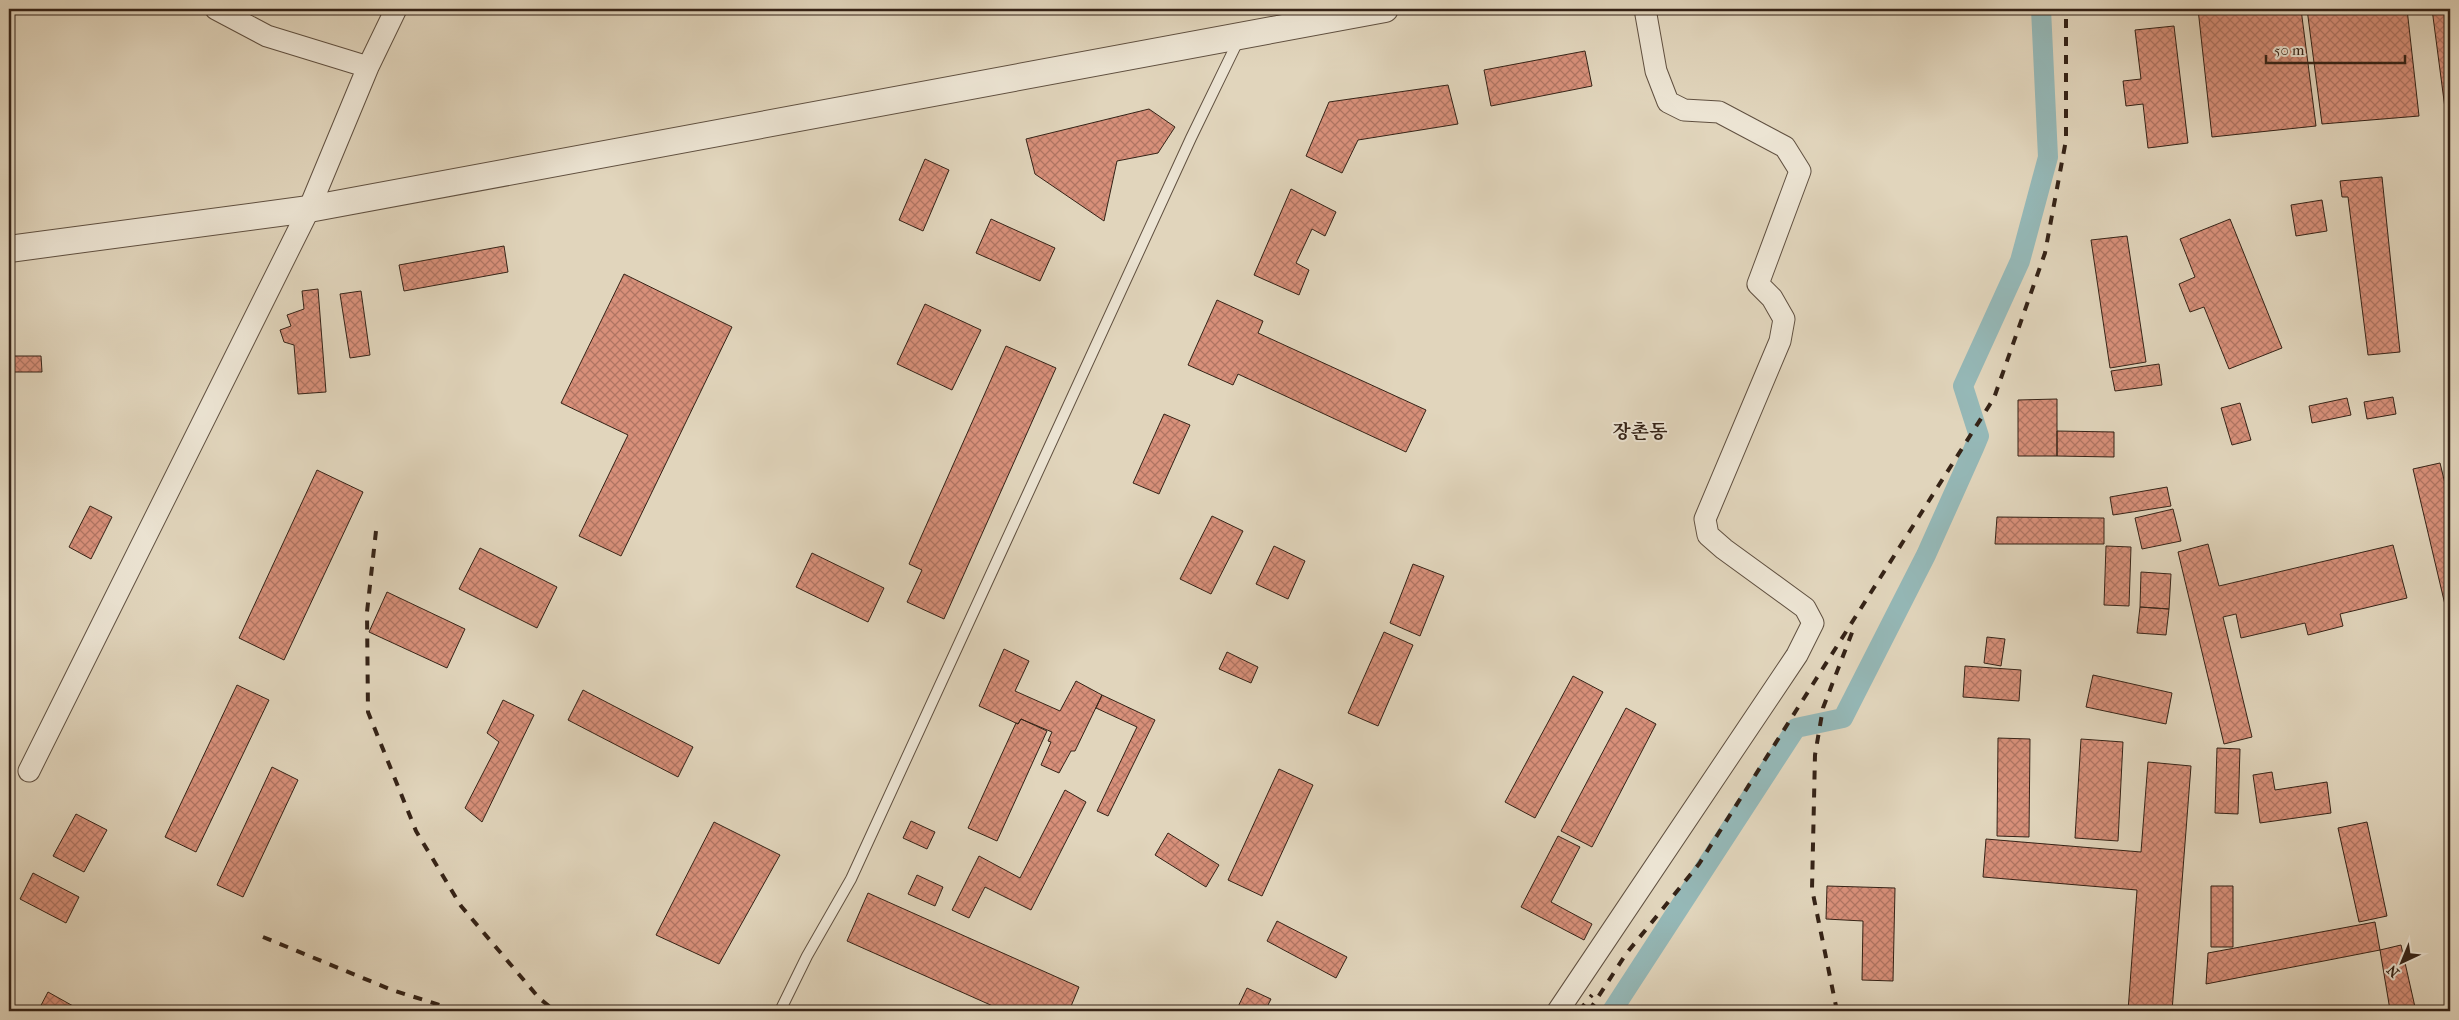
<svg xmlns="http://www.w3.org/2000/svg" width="2459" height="1020" viewBox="0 0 2459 1020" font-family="'IM FELL French Canon','Noto Serif KR',serif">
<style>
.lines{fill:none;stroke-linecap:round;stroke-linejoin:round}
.canal{stroke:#95b8b7;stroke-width:20}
.building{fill:url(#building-cross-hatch);stroke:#352317}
.service-casing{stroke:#605040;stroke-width:12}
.minor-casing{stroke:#605040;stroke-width:23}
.tertiary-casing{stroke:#605040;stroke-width:28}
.service{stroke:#ece4d3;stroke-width:10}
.minor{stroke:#ece4d3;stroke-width:21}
.tertiary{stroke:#ece4d3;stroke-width:26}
.rail{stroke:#352317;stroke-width:4;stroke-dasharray:9 9;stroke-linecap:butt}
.labels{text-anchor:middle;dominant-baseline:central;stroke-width:4;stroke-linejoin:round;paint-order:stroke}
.quarter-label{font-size:19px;font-weight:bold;fill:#352317;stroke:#ece4d3}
</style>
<defs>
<pattern id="building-cross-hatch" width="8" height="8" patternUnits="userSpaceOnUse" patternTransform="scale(1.25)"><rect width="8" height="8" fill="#d8907a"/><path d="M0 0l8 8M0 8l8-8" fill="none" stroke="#b07563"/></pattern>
</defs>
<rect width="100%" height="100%" fill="#e1d5bc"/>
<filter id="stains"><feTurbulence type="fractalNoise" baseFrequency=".004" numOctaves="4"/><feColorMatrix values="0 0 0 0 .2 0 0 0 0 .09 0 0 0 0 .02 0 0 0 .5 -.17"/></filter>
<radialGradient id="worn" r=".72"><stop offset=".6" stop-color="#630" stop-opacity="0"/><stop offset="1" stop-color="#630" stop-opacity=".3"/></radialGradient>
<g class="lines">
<path class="canal" d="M1612,1011L1796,728L1843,718L1926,555L1974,448L1979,436L1963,386L2020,261L2048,157L2041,9"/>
</g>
<path class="building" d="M2198,9H2301L2316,126L2212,137Z
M2307,9H2407L2419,116L2322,124Z
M2432,9H2450V116H2446Z
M2174,26L2188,143L2148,148L2143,104L2126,106L2123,81L2141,79L2135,30Z
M1585,51L1592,86L1491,106L1484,70Z
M1448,85L1458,124L1358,140L1342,173L1306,156L1329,102Z
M1149,109L1175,127L1158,153L1117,161L1104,221L1035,174L1026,139Z
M925,159L949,170L923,231L899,220Z
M2382,177L2400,352L2368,355L2348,197H2342L2340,181Z
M1291,189L1336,212L1325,236L1312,229L1296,263L1309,270L1299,295L1254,275Z
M2322,200L2327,231L2296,236L2291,205Z
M991,219L1055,248L1040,281L976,253Z
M2230,219L2282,348L2229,369L2204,307L2190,312L2179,284L2195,277L2180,239Z
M2127,236L2146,362L2110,368L2091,240Z
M504,246L508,272L404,291L399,265Z
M624,274L732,327L621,556L579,536L628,435L561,403Z
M318,289L326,392L298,394L294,345L284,342L280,330L291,326L287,315L304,309L302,291Z
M361,291L370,355L350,358L340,294Z
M1217,300L1263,321L1258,333L1426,410L1406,452L1238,374L1233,385L1188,365Z
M925,304L981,330L952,390L897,364Z
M1006,346L1056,368L944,619L907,602L922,570L909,564Z
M9,356H41L42,372H9Z
M2159,364L2162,385L2115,391L2111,371Z
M2393,397L2396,414L2367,419L2364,402Z
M2347,398L2351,415L2312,423L2309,406Z
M2057,399V456H2018V400Z
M2240,403L2251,440L2232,445L2221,408Z
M1164,414L1190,425L1159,494L1133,483Z
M2057,431L2114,432V457L2057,456Z
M2440,463L2450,504V626L2413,469Z
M317,470L363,492L284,660L239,638Z
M2167,487L2171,506L2113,515L2110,497Z
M90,506L112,517L91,559L69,547Z
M2173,509L2181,541L2142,549L2135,518Z
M1212,516L1243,531L1211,594L1180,579Z
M1997,517L2104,518V544H1995Z
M2208,544L2219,586L2393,545L2407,598L2340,614L2343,626L2308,635L2305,623L2241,638L2236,614L2223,617L2252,737L2224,744L2178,552Z
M1274,546L1305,561L1288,599L1256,584Z
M2106,546L2131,547L2129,606L2104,605Z
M480,548L557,587L537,628L459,589Z
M812,553L884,588L868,622L796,587Z
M1413,564L1444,576L1420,636L1390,623Z
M2141,572L2171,574L2169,609L2140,607Z
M387,592L465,629L447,668L369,632Z
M2140,607L2169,609L2166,635L2137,633Z
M1384,632L1413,645L1378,726L1348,713Z
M1987,637L2005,639L2001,666L1984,663Z
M1004,649L1029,661L1015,691L1060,711L1076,681L1102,695L1075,751H1071L1059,773L1041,765L1051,742L1048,741L1052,732L1021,719L1018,724L979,706Z
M1227,652L1258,667L1251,683L1219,669Z
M1965,666L2021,670L2019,701L1963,697Z
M2093,675L2172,693L2166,724L2086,707Z
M1573,676L1603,692L1535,818L1505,802Z
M237,685L269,700L196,852L165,837Z
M583,690L693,747L678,777L568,720Z
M1102,695L1155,720L1108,816L1097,811L1137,727L1096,708Z
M503,700L534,715L482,822L465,808L499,742L487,733Z
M1626,708L1656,724L1592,847L1561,831Z
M1021,719L1047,731L997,841L968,828L1016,723L1018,724Z
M1998,738L2030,739L2029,837L1997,836Z
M2081,739L2123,742L2118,841L2075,838Z
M2217,748L2240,749L2238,814L2215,813Z
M2148,762L2191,766L2172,1011H2128L2137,890L1983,877L1986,839L2141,852Z
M272,767L298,780L243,897L217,885Z
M1279,769L1313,785L1262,896L1228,880Z
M2272,772L2275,790L2327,782L2331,813L2260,823L2253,775Z
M1065,790L1086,802L1031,910L985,887L969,918L952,910L979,856L1020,878Z
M76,814L107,830L84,872L53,856Z
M911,821L935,832L927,849L903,838Z
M714,822L780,855L719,964L656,935Z
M2367,822L2387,916L2359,922L2338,828Z
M1168,833L1219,865L1206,887L1155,855Z
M1558,836L1580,847L1551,902L1592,924L1584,940L1521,907Z
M33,873L79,897L66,923L20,899Z
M917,875L943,887L935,906L908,894Z
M1827,886L1895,888L1893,981L1862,980L1863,921L1826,919Z
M2211,886H2233V947H2211Z
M868,893L1079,987L1069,1011H1004L847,941Z
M1277,921L1347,957L1336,978L1267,941Z
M2375,922L2380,950L2206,984L2208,953Z
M2401,945L2415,1007L2390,1010L2380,950Z
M1247,988L1271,999L1265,1011H1236Z
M48,992L82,1011H38Z"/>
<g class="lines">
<g class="service-casing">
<path id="service" d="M780,1011L807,956L851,879L1191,138L1239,39"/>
</g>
<g class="minor-casing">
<path id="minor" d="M216,9L267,36L368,67
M29,771L309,209L368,67L396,9
M1558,1011L1797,655L1813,623L1805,608L1724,549L1708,535L1705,519L1780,341L1784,319L1772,298L1758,284L1800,171L1785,147L1719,112L1684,110L1668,102L1656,71L1645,9"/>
</g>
<g class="tertiary-casing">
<path id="tertiary" d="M9,249L309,209L1385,9"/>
</g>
<use href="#service" class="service"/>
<use href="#minor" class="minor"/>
<use href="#tertiary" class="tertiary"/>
<path class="rail" d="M376,531L367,612L368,712L416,831L461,906L539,998L555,1011
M263,937L392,990L459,1011
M1579,1011L1592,995
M1589,1011L1626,954L1699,864L1994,398L2045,253L2066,140V9
M1837,1011L1812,889L1815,755L1823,708L1853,630"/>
</g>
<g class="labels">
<g class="quarter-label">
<text x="1640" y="432">장촌동</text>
</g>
</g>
<rect width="2459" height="1020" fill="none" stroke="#e1d5bc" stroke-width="30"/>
<rect x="10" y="10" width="2439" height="1000" fill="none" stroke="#352317" stroke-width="2.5"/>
<rect x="15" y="15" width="2429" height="990" fill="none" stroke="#352317"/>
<g transform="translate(2402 962) rotate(224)" stroke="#ece4d3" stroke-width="4" paint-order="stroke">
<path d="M0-4L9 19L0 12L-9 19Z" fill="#352317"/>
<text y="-8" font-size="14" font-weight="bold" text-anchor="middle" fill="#352317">N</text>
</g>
<path d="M2266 55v8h139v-8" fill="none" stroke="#352317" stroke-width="2.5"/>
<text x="2274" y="55" font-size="15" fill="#352317" stroke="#ece4d3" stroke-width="4" paint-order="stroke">50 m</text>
<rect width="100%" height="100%" filter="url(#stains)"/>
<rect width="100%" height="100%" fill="url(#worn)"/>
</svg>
